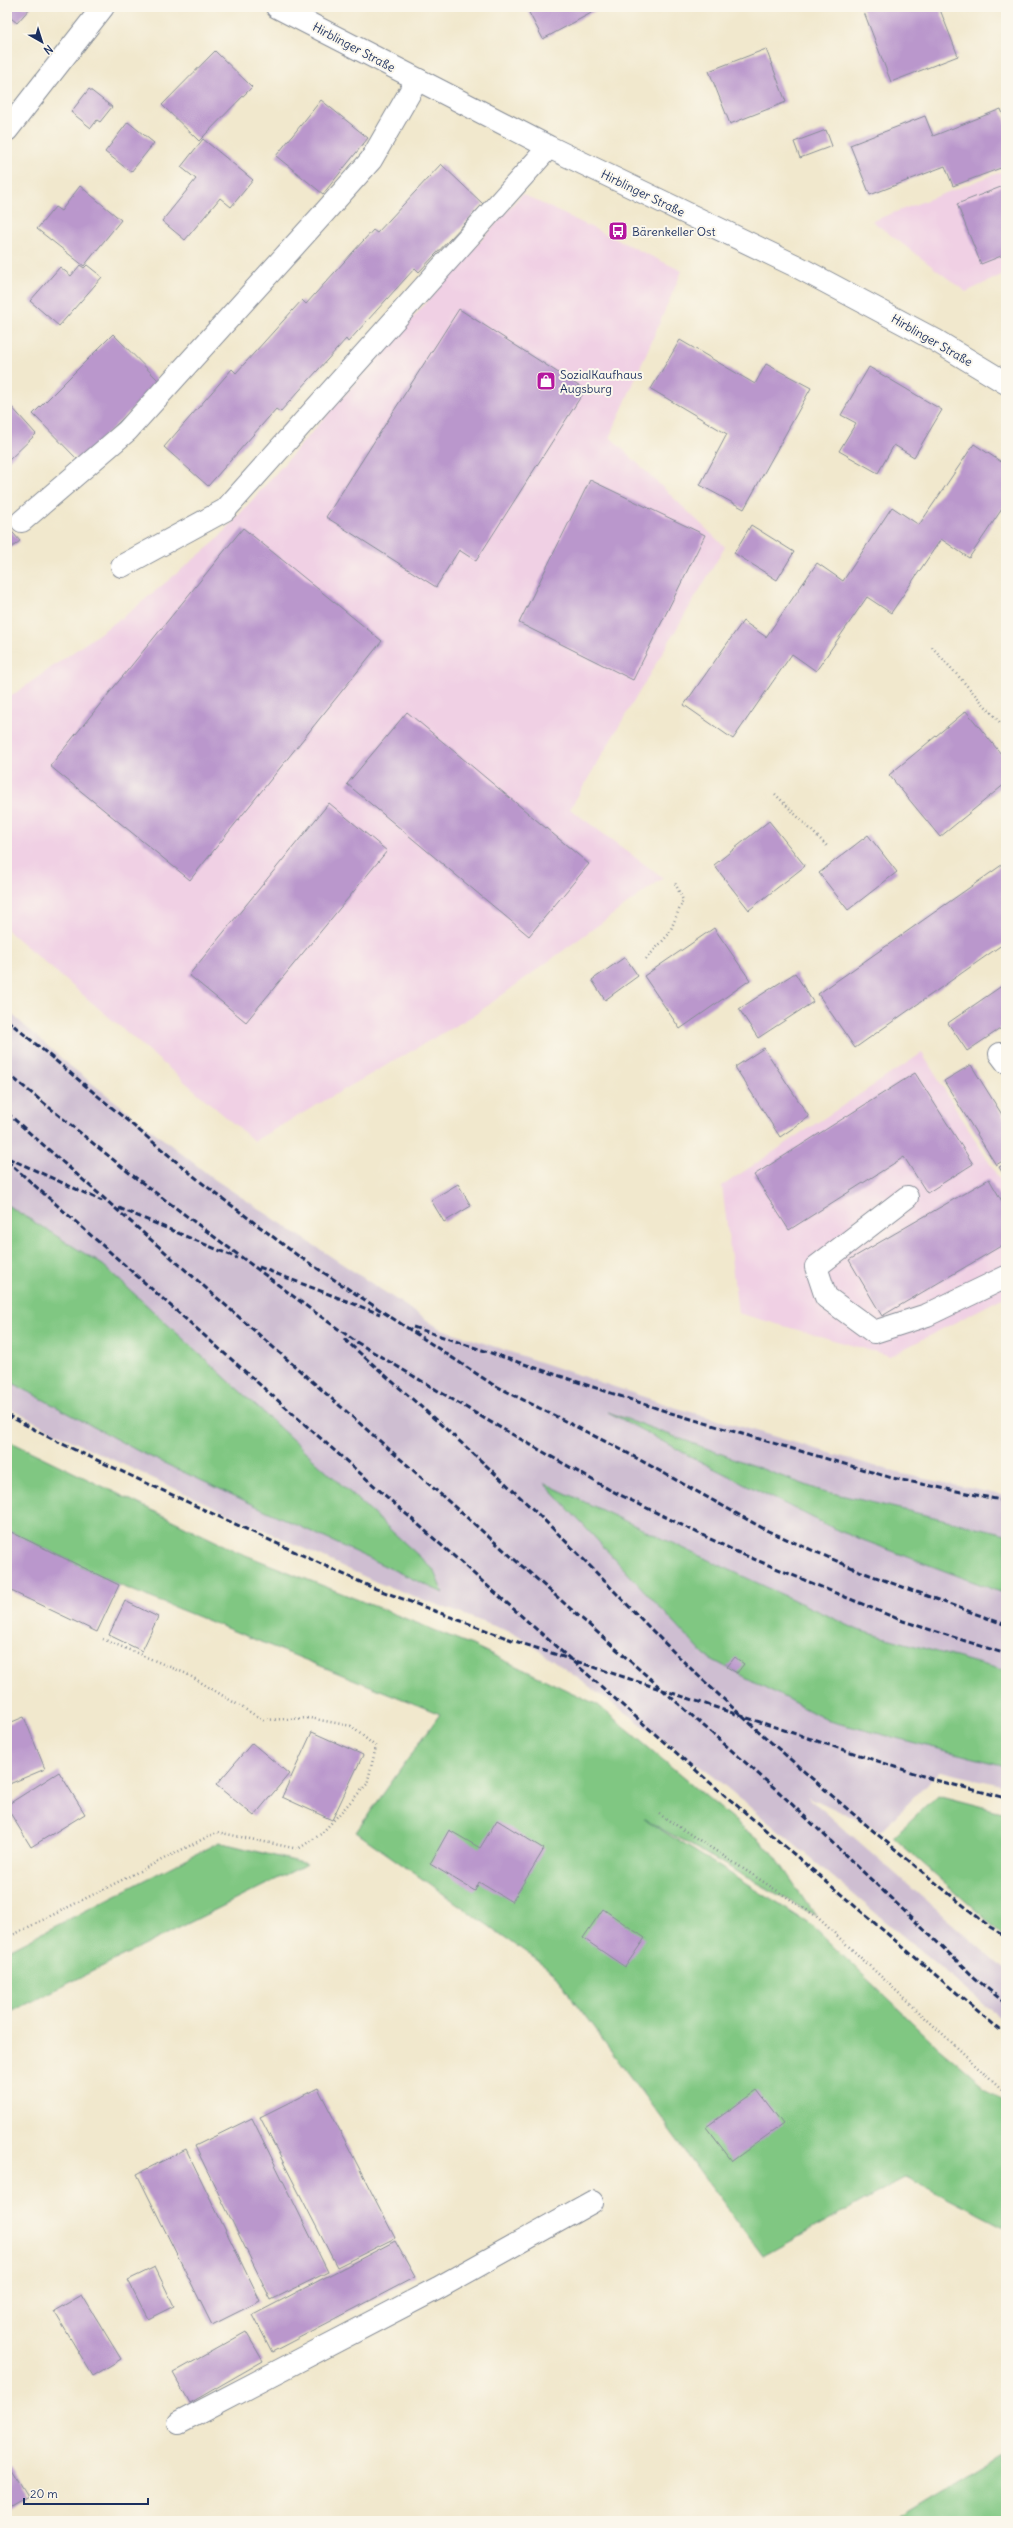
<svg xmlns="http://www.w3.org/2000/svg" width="1013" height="2528" viewBox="0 0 1013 2528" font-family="Delius,sans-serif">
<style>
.built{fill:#f0d0e4}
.industrial{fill:#cebed1}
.green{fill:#80c782;stroke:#4e7b70}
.building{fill:#ba97cc}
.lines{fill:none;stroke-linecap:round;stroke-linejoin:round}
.minor-casing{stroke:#868c96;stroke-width:24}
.path{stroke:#868c96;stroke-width:2.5;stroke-dasharray:1 3;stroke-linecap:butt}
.minor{stroke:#fff;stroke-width:22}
.rail{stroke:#1b2f5e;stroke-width:3;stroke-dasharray:6 3;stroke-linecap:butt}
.labels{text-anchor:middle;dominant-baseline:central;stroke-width:4;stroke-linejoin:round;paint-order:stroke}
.street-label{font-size:12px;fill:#1b2f5e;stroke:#fbf7ec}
.poi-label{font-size:12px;fill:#1b2f5e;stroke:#fbf7ec;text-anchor:start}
</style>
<rect width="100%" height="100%" fill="#fbf7ec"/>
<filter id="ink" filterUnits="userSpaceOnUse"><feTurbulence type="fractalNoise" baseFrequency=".025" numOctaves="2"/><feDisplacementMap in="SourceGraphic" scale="8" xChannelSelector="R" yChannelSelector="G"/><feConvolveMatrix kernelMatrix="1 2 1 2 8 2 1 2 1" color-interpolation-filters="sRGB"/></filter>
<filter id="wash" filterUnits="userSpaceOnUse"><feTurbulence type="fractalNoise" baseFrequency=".012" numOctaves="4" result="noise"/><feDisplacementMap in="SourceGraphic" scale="16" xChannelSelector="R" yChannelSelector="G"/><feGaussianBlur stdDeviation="0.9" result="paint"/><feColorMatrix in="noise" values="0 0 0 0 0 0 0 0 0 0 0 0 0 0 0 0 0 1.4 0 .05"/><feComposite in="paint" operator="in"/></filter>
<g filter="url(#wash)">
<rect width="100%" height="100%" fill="#f1e8cd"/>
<path class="built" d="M1006,170V273L966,292L872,221Z
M522,194L682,271L610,437L725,547L570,809L663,878L476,1014L254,1141L7,930V699L131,611L216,541Z
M922,1053L1006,1190V1296L890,1356L738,1313L722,1186Z"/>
<path class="industrial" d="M7,1010L70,1066L214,1179L439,1328L677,1408L898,1473L1006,1496V1786L940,1771L881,1831L807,1796L1006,1971V2023L713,1776L518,1635L376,1582L64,1437L7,1407Z"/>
<path class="green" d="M7,1205L103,1265L433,1569L443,1593L138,1451L7,1380Z
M608,1412L819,1490L1006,1534V1594L839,1531L699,1461Z
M7,1440L238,1552L472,1645L598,1705L772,1852L816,1916L644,1819L810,1924L938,2047L1006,2105V2228L906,2177L763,2256L551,1970L356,1832L440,1714L119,1585L7,1530Z
M544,1483L858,1630L1006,1671V1766L829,1721L705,1656Z
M937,1795L1006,1813V1937L893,1837Z
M219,1842L307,1864L7,2014V1951Z
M1006,2452V2521H892Z"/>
<g id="blocks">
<path class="building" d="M7,7H31L17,23L7,15Z
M526,7H593L595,11L543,39Z
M862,7H939L958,56L891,82Z
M766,49L786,102L730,124L709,71Z
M215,51L252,87L199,141L162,105Z
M89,89L112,107L100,122L97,120L91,128L71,112Z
M321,100L368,138L323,194L276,156Z
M1001,109L1006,122V166L953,186L945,166L870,195L850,145L925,116L933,136Z
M128,122L154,143L131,172L105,152Z
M826,130L832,146L800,158L794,142Z
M203,139L253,180L231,207L220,198L185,240L162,221L196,179L181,167Z
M441,164L483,204L419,272L415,268L348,342L346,339L280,412L276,409L208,486L164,447L232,369L236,373L302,300L306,304L373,230L377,233Z
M1006,185V254L981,264L957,204Z
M80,186L121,220L84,266L37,229L55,207L61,211Z
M80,265L84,268L87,265L102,277L59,326L30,301L60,267L71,276Z
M459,309L585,390L476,561L459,550L436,587L326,517Z
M113,334L160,382L79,461L33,414Z
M680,340L755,384L766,364L811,388L744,509L700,485L727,434L651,389Z
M869,367L942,410L914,457L894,445L878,473L839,451L856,423L841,415Z
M10,405L36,434L7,462V407Z
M974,444L1006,465V503L969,558L941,539L891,613L867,597L816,671L792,654L733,739L684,705L743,621L766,637L817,563L843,581L892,507L919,525Z
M590,480L705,535L633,680L519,623Z
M751,525L794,552L777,580L734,553Z
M7,526L20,541L7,551Z
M243,528L382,641L190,880L50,766Z
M966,711L1006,760V783L940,837L889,775Z
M407,712L589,864L529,936L347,784Z
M329,803L387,851L246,1022L189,975Z
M769,821L805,866L749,910L714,865Z
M868,835L897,872L848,910L819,873Z
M1006,862V942L855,1048L818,994Z
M714,928L750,980L680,1029L644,976Z
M625,957L638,976L605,1000L592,980Z
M795,973L813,1002L758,1038L739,1009Z
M1006,983V1025L967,1051L948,1023Z
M764,1048L809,1117L780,1137L735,1067Z
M971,1065L1006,1121V1159L996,1165L944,1081Z
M915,1073L973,1164L927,1193L904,1157L789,1230L754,1175Z
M1006,1163V1179L999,1167Z
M989,1179L1006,1208V1243L882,1316L849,1260Z
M458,1184L471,1206L444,1222L431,1200Z
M7,1530L119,1585L97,1632L7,1589Z
M125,1601L158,1617L142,1651L109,1635Z
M735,1657L744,1664L737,1673L727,1667Z
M24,1717L45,1769L7,1785V1724Z
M312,1732L363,1755L332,1820L282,1797Z
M252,1743L289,1774L254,1816L216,1785Z
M59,1772L85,1814L31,1847L7,1808V1805Z
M497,1820L544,1849L512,1902L479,1882L475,1891L430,1864L449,1830L480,1848Z
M603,1909L645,1938L625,1967L583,1938Z
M318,2088L395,2238L337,2267L260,2117Z
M757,2090L783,2124L732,2161L706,2127Z
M252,2118L328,2272L271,2300L195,2146Z
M186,2149L260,2301L212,2325L137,2174Z
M395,2241L415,2277L272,2352L253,2315Z
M155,2267L174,2306L148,2319L128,2280Z
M82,2295L121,2359L93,2376L54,2311Z
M246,2332L263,2361L190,2403L173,2373Z
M10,2467L28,2496L7,2508V2468Z"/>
</g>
</g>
<g filter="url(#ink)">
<use href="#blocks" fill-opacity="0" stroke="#868c96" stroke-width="1"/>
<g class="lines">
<g class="minor-casing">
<path id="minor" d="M277,7L549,147L796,266L935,340L1006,383
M7,130L103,7
M22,521L127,431L323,214L371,160L417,80
M122,566L225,510L549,147
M1000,1054L1006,1062
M907,1197L816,1267L826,1297L874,1332L927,1315L1006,1277
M179,2423L438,2288L592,2202"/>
</g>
<path class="path" d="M932,647L1006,729
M775,794L828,847
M646,959L669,934L683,900L674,881
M659,1814L816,1916L1006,2093
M7,1938L217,1832L298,1849L321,1834L367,1784L376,1747L351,1726L310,1718L263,1720L187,1674L103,1639"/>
<use href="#minor" class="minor"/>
<path class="rail" d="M7,1020L202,1183L297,1255L492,1384L622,1450L768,1531L862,1572L1006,1625
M7,1073L132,1175L309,1308L358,1343L487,1420L610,1490L737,1552L903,1621L1006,1654
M7,1113L780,1793L975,1978L1006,2004
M8,1158L102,1201
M7,1161L707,1780L1006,2035
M119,1208L237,1258
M259,1267L380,1314
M413,1327L671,1413L892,1478L1006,1501
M344,1339C411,1398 479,1457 543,1519C598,1572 648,1629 704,1681C796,1767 892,1848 990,1927L1006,1936
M7,1415L58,1442L371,1587L512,1640L935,1780L1006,1798"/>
</g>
</g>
<defs>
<g id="bus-square" transform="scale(1)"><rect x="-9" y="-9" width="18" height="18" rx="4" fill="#b5179e" stroke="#fbf7ec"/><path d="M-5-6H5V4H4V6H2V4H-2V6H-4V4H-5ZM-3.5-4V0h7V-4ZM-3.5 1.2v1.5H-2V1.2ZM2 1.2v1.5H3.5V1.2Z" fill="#fff"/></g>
<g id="shop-square" transform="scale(1)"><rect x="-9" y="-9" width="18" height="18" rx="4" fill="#b5179e" stroke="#fbf7ec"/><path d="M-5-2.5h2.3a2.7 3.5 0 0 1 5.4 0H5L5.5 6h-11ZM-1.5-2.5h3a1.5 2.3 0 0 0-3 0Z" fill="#fff"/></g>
</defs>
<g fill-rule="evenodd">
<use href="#bus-square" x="618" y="231"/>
<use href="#shop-square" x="546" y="381"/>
</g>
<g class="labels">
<g class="street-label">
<text transform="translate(354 47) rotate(28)">Hirblinger Straße</text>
<text transform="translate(643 193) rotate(26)">Hirblinger Straße</text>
<text transform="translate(932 340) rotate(30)">Hirblinger Straße</text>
</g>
<g class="poi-label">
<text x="632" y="231">Bärenkeller Ost</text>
<text x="560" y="374">SozialKaufhaus<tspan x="560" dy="14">Augsburg</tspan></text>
</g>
</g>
<rect width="1013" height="2528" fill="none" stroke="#fbf7ec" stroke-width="24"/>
<g transform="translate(42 42) rotate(141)" stroke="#fbf7ec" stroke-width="3" paint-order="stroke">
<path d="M0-3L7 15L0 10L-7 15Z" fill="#1b2f5e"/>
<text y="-6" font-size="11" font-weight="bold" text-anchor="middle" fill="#1b2f5e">N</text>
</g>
<path d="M24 2498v6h124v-6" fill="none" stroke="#1b2f5e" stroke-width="2"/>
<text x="30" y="2498" font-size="12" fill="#1b2f5e" stroke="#fbf7ec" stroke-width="3" paint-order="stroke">20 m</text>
</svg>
